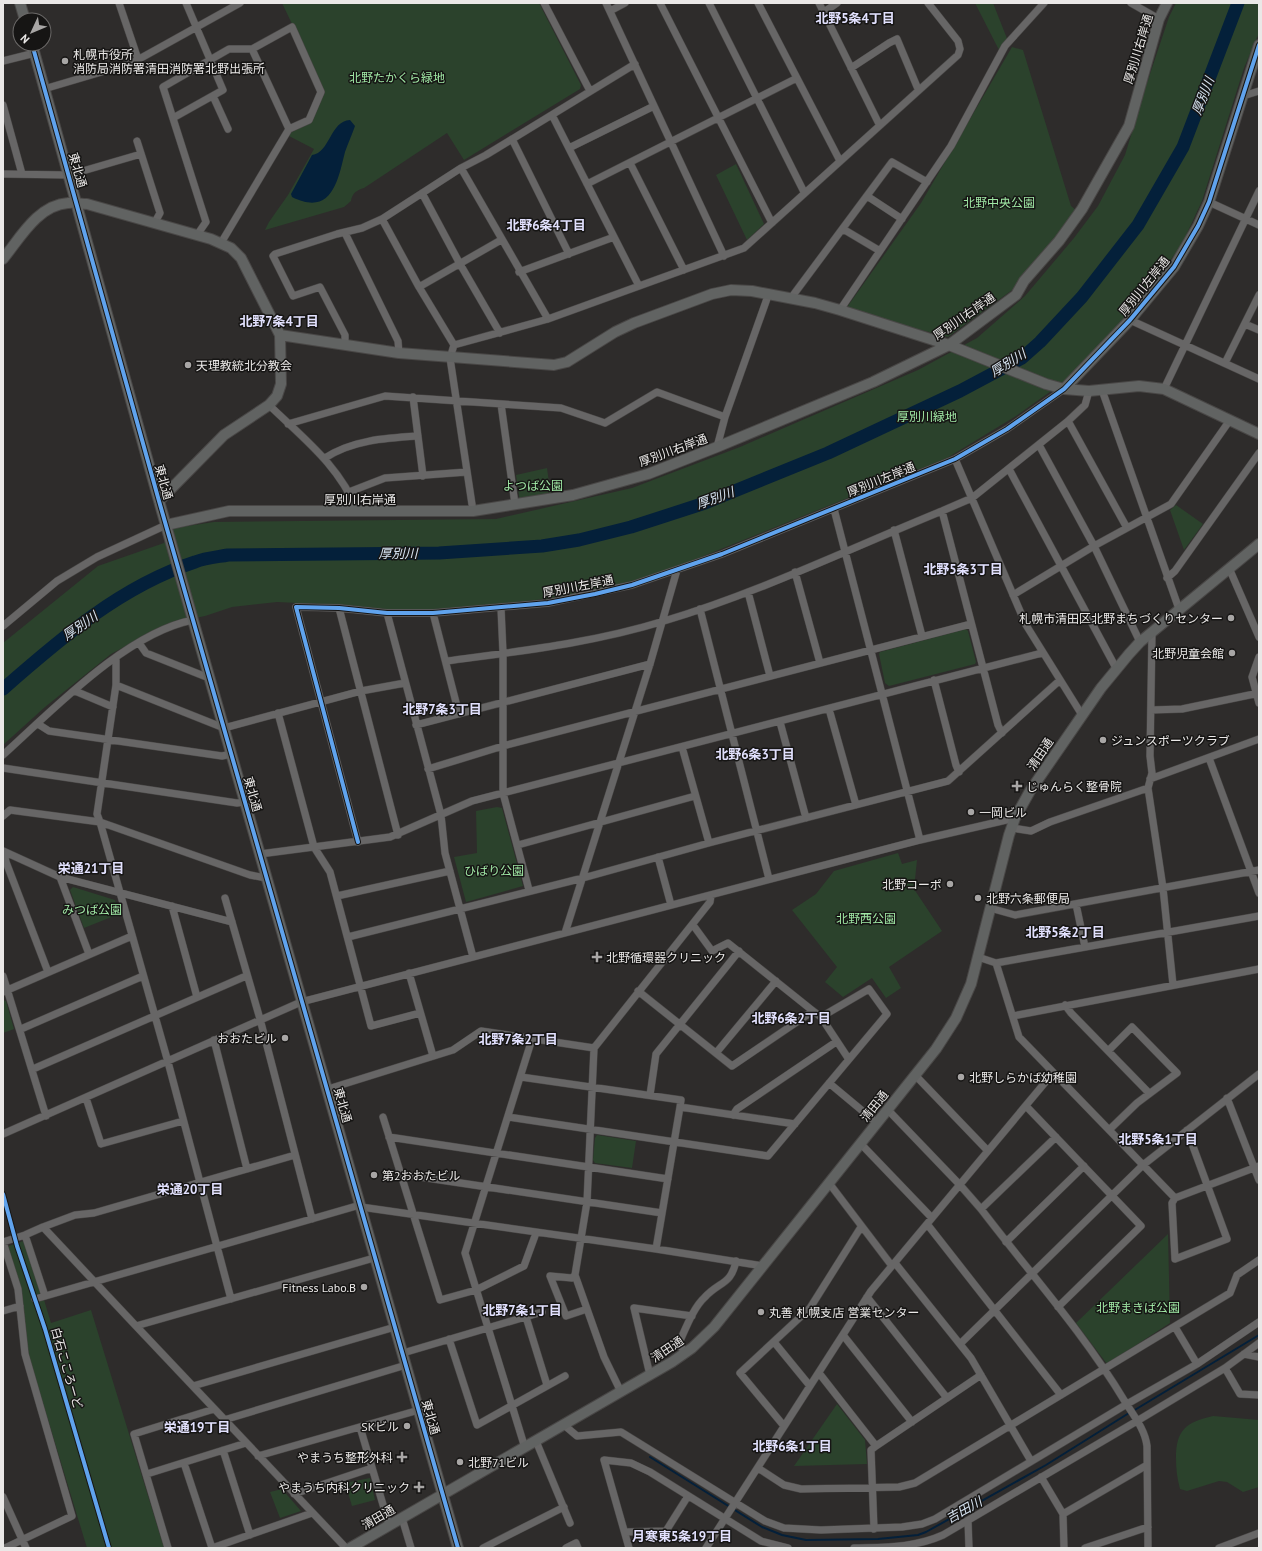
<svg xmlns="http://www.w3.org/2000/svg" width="1262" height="1551" viewBox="0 0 1262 1551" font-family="'PT Sans','Noto Sans JP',sans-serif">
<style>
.green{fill:#2b422c}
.water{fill:#04203a}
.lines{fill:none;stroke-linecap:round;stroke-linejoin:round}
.stream{stroke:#04203a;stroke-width:2}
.river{stroke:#04203a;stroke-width:13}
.street-casing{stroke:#494746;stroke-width:8}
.secondary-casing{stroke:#494746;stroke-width:12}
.street{stroke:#676666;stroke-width:7}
.secondary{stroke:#616362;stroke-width:10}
.cycleway-casing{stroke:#161514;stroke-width:6}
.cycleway{stroke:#60a3ed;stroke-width:4}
.poi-dot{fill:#a8a6a5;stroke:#161514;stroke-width:1.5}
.labels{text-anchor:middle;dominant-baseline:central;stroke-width:3;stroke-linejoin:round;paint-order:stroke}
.street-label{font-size:12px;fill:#eae8e7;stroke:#161514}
.poi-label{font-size:12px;fill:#eae8e7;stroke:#161514;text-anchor:start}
.park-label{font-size:12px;fill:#a0e8a5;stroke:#161514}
.neighbourhood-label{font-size:13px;font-weight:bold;fill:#e2e1fe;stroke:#161514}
.water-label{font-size:13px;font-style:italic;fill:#d8e5f3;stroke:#161514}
</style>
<rect width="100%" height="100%" fill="#2e2c2b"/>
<path class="green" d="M282,3H539L581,85L580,89L464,160L447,133L364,188C357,190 352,193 351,201L344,207L265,230L269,222L288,195L314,149L289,136L292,131L311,122L324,91Z
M975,3H993L1008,41L999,50Z
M1176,3H1259V33L1244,68L1202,201L1181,246L1142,298L1093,353L1061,384L1016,416L947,458L691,561L643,578L572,596L437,611L379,610L319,604L277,602L232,607L205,616L167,624L111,654L45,707L3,745V643L98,566L164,543L174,528L214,522L496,519L632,488L740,447L918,370L977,338L1025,296L1074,238L1098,206L1125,155L1147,83L1169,17Z
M1012,47L1023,50L1071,206L1077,211L1019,285L948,337L845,310L921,203Z
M736,164L764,224L747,240L716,175Z
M547,468L551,497L520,502L516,475Z
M1176,505L1203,524L1184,550L1170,510Z
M966,629L968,631L976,662L975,664L889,686L885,683L879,654L880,652Z
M497,807L502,808L523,886L466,902L454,857L477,853L476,811Z
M898,853L902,864L917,860L914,889L942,931L889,967L901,988L886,998L872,978L843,997L825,982L837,967L792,910L816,894L834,871Z
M73,887L115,900L119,914L84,928L70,890Z
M3,1000L6,1001L14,1029L3,1033Z
M597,1135L636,1141L632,1168L595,1163L593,1160L595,1138Z
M1168,1234L1170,1323L1107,1364L1076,1323Z
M26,1240L51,1323L91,1310L164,1548H87L28,1354L6,1247Z
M837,1404L865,1440L867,1464L794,1466Z
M1213,1416L1259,1420V1487L1243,1492L1227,1482L1219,1481L1187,1491L1180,1489C1177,1478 1176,1469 1176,1458C1176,1430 1186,1422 1213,1416Z
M370,1478L375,1500L352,1506L345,1483Z
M282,1489L301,1511L280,1518L270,1492Z"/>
<path class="water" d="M350,120L355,126C352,135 348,143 345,152C338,180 332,217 292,197L291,194L312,155C330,153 330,121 350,120Z"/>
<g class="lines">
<path class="stream" d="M1133,1411L1259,1335
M650,1457L762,1527L782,1535L806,1540L878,1539L918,1535L926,1532L1046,1465L1129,1413"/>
<path class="river" d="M3,689C60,639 121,586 195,562C205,558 217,557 228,555L439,553L542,546L579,540L631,527L705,503L828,453L960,391L1022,358L1040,342L1082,297L1138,225L1183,147L1238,3"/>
<g class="street-casing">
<path id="street" d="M119,3L138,59
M544,3L590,91
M606,3L724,256
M660,3L772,223
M709,3L804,192
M758,3L840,161
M819,3L879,124
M1131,3L1159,19
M610,11L625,3
M824,12L837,3
M252,49L289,129
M3,61L35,53
M851,68L889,43L897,39L918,89
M44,89L132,63L240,3
M213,96L228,129
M1243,96L1259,91
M3,105L22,174
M552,115L639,286
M173,118L223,90L186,3
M512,139L569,254
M137,141L160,213L155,222
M569,148L654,106
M630,163L684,270
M461,168L548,319
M3,174L69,175L141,154
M587,184L797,78
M422,193L460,264L500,333
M867,196L902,219
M1209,202L1259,225
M382,219L419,287L454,345
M843,229L880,251
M345,233L398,341L399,353
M197,235L206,222L163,87L229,49H252L292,27L321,92L309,120L289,129L221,243
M519,272L614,237
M419,287L501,240
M791,298L892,162L927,182
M840,310L951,146L1005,46L1044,3
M1130,320L1259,379
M1245,324L1259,330
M345,345V335L320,287L293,296L273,256L275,254L337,234L362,228L382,219L461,168L486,155L635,64
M1225,363L1259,295
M1164,389L1259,191
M1102,390L1179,609
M413,397L423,476
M501,404L515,504
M269,405C304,439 339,465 358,512
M1068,421L1127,528
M288,424L385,396L561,408L605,423L657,392L725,417
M1039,445L1094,546L1140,642
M717,447L725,417L769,293
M325,458C352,440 386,438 418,436
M955,459L1026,625L1082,715
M1009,469L1116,668
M349,492L385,478L467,472
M834,509L920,840
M473,511L450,358L454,345L548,319L744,248L958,55L960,49L958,41L928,3
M942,511L998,725L1002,733
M894,530L922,636
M1229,568L1259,637
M795,572L820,663
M1167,578L1175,571L1259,453
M748,592L770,676
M1013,595L1094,546L1171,504L1230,420
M339,608L398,835
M501,608L503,653V793L529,890
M700,609L769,879
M387,613L441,815L445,853L473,957
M433,613L459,714
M3,626L57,581L97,557L166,525
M1152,633L1150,756L1152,773L1148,788L1163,888L1173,985
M139,643L146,653L209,678
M1259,657L1252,677L1259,703
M447,661C520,651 593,643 664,621C758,593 851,548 942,511L972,498L1068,421L1085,405L1089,391
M934,680L956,765L959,772
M116,685L224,728L361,691L405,683
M75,691L113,707
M829,709L856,805
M1151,710L1182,709L1259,693
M278,713L314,847L330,872L371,1026L420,1013
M780,722L806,818
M38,724L49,731L222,756L231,754
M416,725L650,664
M682,747L709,843
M3,755C53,710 126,633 193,620
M1209,758L1259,893
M3,768L237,803L245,802
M428,769L503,746L971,624
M1150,779L1259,739
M3,816L10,810L100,822L97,814L116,685V658
M1012,828L1031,831L1050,822L1148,788
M358,842L296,607L339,608L387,613H433L548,603L632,585L722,554L955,459L1007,429L1064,389
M518,845L695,796
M3,851L60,877L232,922
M4,852L6,862L48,972
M260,854L390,837L472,801L1042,653
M658,857L671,905
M60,877L89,954
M337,896L450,871
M225,898L260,1019L312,1219
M1076,904L1085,947
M172,906L197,997
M990,908L1015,915L1259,870
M693,925L712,951L728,943L813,1011L821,1017L848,1058
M565,933L650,664L677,570
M348,937L583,878L709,843L948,781L1059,681
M978,957L996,963L1019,1037L1175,1198L1259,1166
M996,963L1259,916
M409,973L433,1056
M3,976L46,1116
M638,991L732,1066L813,1011
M3,992L132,936
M1065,1005L1071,1013L1149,1093
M1013,1016L1259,969
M21,1029L143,976
M214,1040L247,1169
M1108,1051L1132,1027L1177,1073L1137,1103L1109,1130
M716,1053L776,981
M33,1069L246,976
M915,1075L988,1151
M521,1077L681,1100L680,1107L795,1124
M829,1083L877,1123
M328,1089L453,1050L481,1031L594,1048
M650,1095L656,1054L739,951
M86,1098L101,1144L183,1121
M1227,1098L1259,1180
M1026,1106L1141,1226L1058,1307
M888,1110L960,1185L981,1209C1029,1272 1083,1332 1124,1400C1133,1415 1145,1429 1147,1446L1148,1548
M733,1115L737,1109L836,1042
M383,1117L440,1300L476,1290L524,1266L536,1233
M508,1117L768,1156L887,1014L869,989L821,1017
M3,1134L301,1002L920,840L1015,818
M389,1137L668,1179
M861,1144L932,1218
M400,1174L662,1213
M829,1183L892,1266
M1175,1198L1172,1203L1175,1259L1227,1239L1187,1130
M361,1207L656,1249L763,1266
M981,1209L1056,1137
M927,1224L1061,1395
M43,1227L75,1215L94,1213L295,1155
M25,1235L45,1296
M3,1242L25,1235L43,1227L136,1326L374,1258
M3,1242L18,1289L25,1354L72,1516L5,1548
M1006,1242L1084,1166
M656,1249L680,1107
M895,1263L971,1358L1031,1461
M575,1275L572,1278L550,1276L566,1316L587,1309
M867,1297L947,1398
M35,1299L360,1205
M231,1299L168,1062L100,822L250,875L266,878
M3,1311L20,1306
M526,1317L547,1385
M136,1326L346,1548
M1175,1327L1197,1364
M843,1335L912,1422
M449,1339L477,1425L565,1376
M774,1342L810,1386
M960,1344L1143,1165L1259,1074
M403,1353L542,1312
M685,1353L679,1343C686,1328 693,1308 705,1297C720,1281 731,1285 736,1261
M1244,1354L1259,1357
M1225,1368L1240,1394L1259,1395
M819,1373L876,1446L871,1450L874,1529
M650,1375L634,1308L692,1316
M193,1386L395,1327
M621,1392L604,1357L575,1275L587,1202L594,1048L710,902L711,896
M224,1420L406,1365
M564,1425L577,1436L621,1432L765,1521L784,1528L821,1530L902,1527L922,1524L935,1519L1127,1404L1197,1364L1259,1322
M784,1426L740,1373L810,1308L861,1227
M360,1427L389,1525
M536,1441L570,1523
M876,1446L981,1375
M525,1448L465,1253L532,1039
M223,1450L250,1535
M258,1456L419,1410
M184,1463L212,1548
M758,1468L784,1485L801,1489L899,1487L915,1483L1230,1293L1237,1275L1259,1260
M147,1474L246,1443
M1041,1477L1063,1514L1064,1548
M294,1494L372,1468
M3,1497L26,1548
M1063,1514L1147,1465
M402,1518L411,1548
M968,1521L969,1548
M625,1532L666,1531L688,1496
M168,1548L134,1434L214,1409
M212,1548L312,1513
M483,1548L564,1507
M566,1548L576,1543L578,1548
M629,1548L604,1460L631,1463L650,1472L761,1541L788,1548
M706,1548L871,1291L1053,1073
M854,1548C885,1547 914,1548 943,1535L1137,1421L1225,1368L1259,1343
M1085,1548L1148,1527
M1219,1548L1259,1533"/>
</g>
<g class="secondary-casing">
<path id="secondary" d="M20,3L25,20
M32,44L159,501L458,1548
M3,259C20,238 38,205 68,203C74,202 81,204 87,204L211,239L231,248L241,258L280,335L281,384L277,396L269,405L224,435L159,501
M280,335L399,353L554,365L567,362L615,332L634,323L712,294L731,290L752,291L815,303L840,310L949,345L1046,384L1064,389L1089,391L1139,386L1164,389L1259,434
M1064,389L1130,320L1174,267L1198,226L1209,202L1259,45
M166,525L229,511H473L573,495L648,474L717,447L873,382L949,345L1016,295L1024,281L1059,241L1082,209L1129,126L1159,19L1167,3
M350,1548L672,1362L692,1348L714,1327L936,1049L956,1018L971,984L1009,835L1015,818L1030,791L1101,688L1129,654L1140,642L1259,544"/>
</g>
<use href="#street" class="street"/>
<use href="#secondary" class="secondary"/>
<g class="cycleway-casing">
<path id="cycleway" d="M32,44L159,501L458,1548
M358,842L296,607L339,608L387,613H433L548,603L595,594L632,585L722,554L955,459L1007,429L1064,389L1130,320L1174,267L1198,226L1209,202L1259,45
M3,1194L17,1246L45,1329L109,1548"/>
</g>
<use href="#cycleway" class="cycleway"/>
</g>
<g class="poi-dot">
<circle cx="65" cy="61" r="4"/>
<circle cx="188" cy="365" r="4"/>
<circle cx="1231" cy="618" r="4"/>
<circle cx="1232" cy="653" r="4"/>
<circle cx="1103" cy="740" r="4"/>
<path d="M1015 780h4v4h4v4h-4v4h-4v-4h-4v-4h4z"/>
<circle cx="971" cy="812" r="4"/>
<circle cx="950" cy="884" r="4"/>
<circle cx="978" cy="898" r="4"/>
<path d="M595 951h4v4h4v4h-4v4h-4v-4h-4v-4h4z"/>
<circle cx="285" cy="1038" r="4"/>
<circle cx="961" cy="1077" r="4"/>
<circle cx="374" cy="1175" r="4"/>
<circle cx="364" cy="1287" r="4"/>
<circle cx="761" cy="1312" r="4"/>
<circle cx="407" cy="1426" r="4"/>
<path d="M400 1451h4v4h4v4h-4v4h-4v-4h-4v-4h4z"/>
<circle cx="460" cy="1462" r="4"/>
<path d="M417 1481h4v4h4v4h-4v4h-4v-4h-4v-4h4z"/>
</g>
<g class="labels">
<g class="street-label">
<text transform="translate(1138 49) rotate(-73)">厚別川右岸通</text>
<text transform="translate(78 170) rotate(74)">東北通</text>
<text transform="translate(1144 286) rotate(-51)">厚別川左岸通</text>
<text transform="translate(964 316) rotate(-35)">厚別川右岸通</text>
<text transform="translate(673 450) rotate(-20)">厚別川右岸通</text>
<text transform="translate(881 479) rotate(-22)">厚別川左岸通</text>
<text transform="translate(164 482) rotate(74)">東北通</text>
<text x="360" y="499">厚別川右岸通</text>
<text transform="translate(578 586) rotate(-11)">厚別川左岸通</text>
<text transform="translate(1040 754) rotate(-56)">清田通</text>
<text transform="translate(253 794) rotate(74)">東北通</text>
<text transform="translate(343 1105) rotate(74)">東北通</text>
<text transform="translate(874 1106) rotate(-51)">清田通</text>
<text transform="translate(667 1349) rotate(-34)">清田通</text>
<text transform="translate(67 1368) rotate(74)">白石こころーど</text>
<text transform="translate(431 1417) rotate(74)">東北通</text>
<text transform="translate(378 1517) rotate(-30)">清田通</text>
</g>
<g class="poi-label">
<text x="73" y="54">札幌市役所<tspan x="73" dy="14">消防局消防署清田消防署北野出張所</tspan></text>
<text x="196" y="365">天理教統北分教会</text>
<text x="1223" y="618" text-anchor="end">札幌市清田区北野まちづくりセンター</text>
<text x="1224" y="653" text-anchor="end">北野児童会館</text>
<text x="1111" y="740">ジュンスポーツクラブ</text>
<text x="1026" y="786">じゅんらく整骨院</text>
<text x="979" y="812">一岡ビル</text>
<text x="942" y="884" text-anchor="end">北野コーポ</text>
<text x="986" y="898">北野六条郵便局</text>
<text x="606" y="957">北野循環器クリニック</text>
<text x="277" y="1038" text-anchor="end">おおたビル</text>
<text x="969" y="1077">北野しらかば幼稚園</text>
<text x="382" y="1175">第2おおたビル</text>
<text x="356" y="1287" text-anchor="end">Fitness Labo.B</text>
<text x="769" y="1312">丸善 札幌支店 営業センター</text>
<text x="399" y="1426" text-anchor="end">SKビル</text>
<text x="393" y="1457" text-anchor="end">やまうち整形外科</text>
<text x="468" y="1462">北野71ビル</text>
<text x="410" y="1487" text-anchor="end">やまうち内科クリニック</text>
</g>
<g class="park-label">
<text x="397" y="77">北野たかくら緑地</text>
<text x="999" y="202">北野中央公園</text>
<text x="927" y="416">厚別川緑地</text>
<text x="533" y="485">よつば公園</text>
<text x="494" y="870">ひばり公園</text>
<text x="92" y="909">みつば公園</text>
<text x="866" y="918">北野西公園</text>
<text x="1138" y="1307">北野まきば公園</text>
</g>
<g class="neighbourhood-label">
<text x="855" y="18">北野5条4丁目</text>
<text x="546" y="225">北野6条4丁目</text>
<text x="279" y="321">北野7条4丁目</text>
<text x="963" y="569">北野5条3丁目</text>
<text x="442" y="709">北野7条3丁目</text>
<text x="755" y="754">北野6条3丁目</text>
<text x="91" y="868">栄通21丁目</text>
<text x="1065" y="932">北野5条2丁目</text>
<text x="791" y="1018">北野6条2丁目</text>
<text x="518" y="1039">北野7条2丁目</text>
<text x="1158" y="1139">北野5条1丁目</text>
<text x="190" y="1189">栄通20丁目</text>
<text x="522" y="1310">北野7条1丁目</text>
<text x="197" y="1427">栄通19丁目</text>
<text x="792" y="1446">北野6条1丁目</text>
<text x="682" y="1536">月寒東5条19丁目</text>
</g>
<g class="water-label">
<text transform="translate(1203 96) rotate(-69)">厚別川</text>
<text transform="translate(1008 363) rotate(-32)">厚別川</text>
<text transform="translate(715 498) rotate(-20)">厚別川</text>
<text x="398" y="553">厚別川</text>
<text transform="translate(80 626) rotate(-35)">厚別川</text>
<text transform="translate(964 1510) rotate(-29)">吉田川</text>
</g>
</g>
<rect width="1262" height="1551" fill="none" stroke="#eae8e7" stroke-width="8"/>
<g transform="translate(32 32) rotate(226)"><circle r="19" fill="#161514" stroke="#6b6968"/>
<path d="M0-3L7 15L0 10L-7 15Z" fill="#a8a6a5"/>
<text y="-6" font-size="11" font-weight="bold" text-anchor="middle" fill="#eae8e7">N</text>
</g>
</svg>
